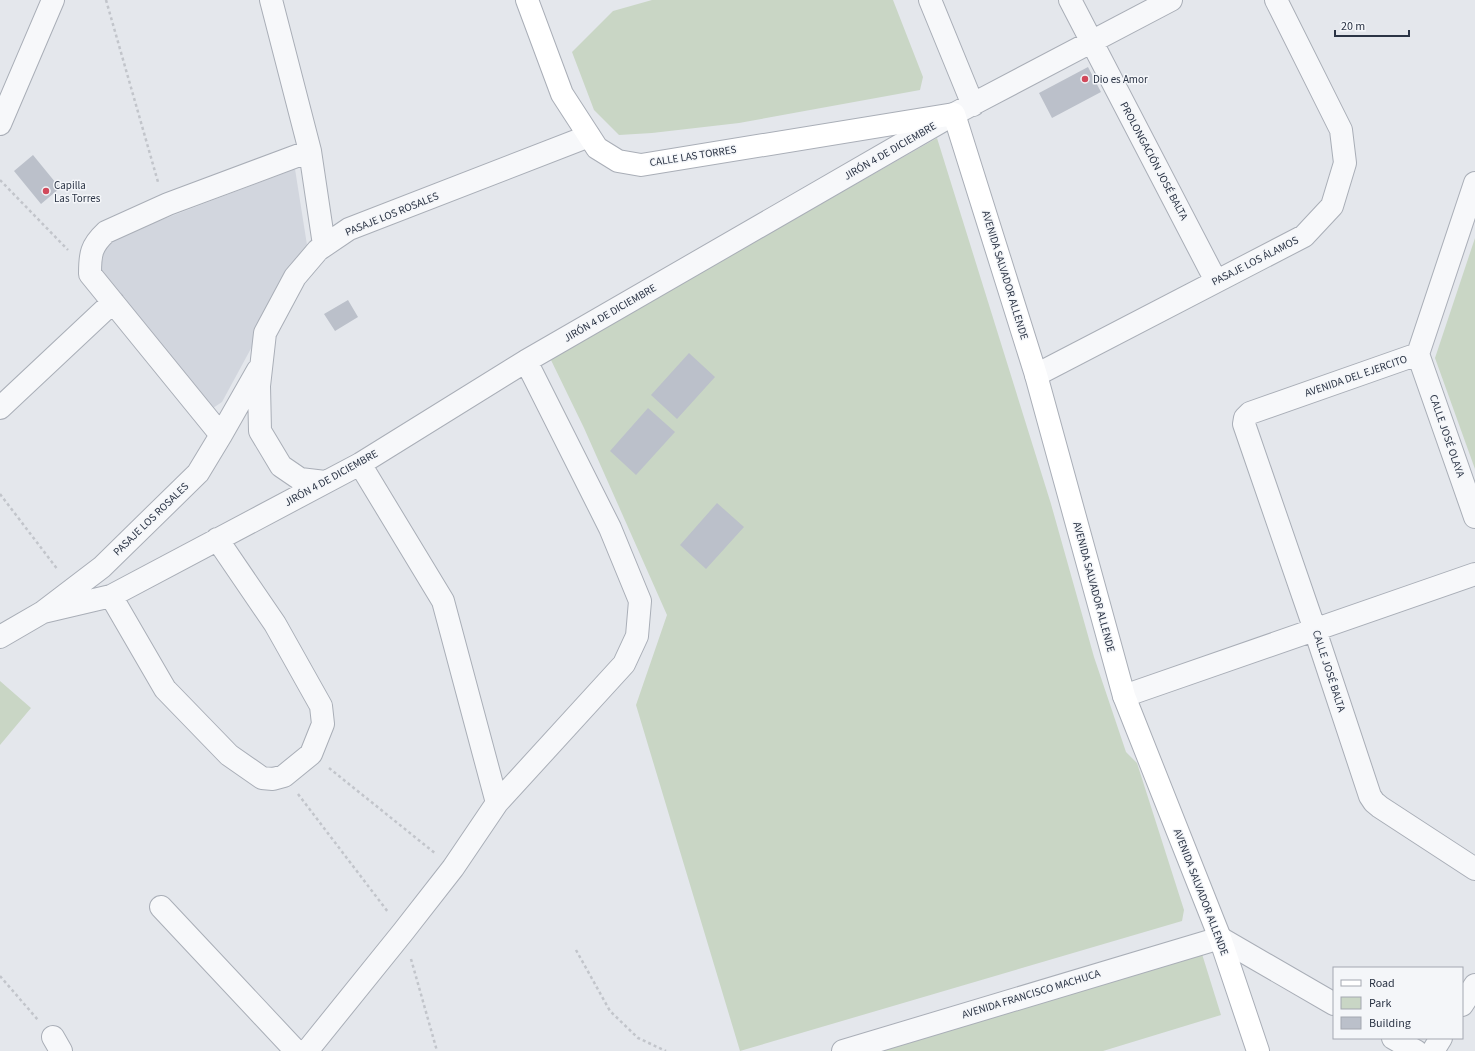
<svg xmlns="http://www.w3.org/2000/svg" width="1475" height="1051" viewBox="0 0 1475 1051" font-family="'Source Sans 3',sans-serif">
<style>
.built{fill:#d2d6de}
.green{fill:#c9d6c5}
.building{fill:#bbc0ca}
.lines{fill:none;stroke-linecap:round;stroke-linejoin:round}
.street-casing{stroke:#a9aeb7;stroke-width:24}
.secondary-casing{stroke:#a9aeb7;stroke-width:24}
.path{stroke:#c2c5cb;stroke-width:2.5;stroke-dasharray:3 3;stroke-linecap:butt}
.street{stroke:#f7f8fa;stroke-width:22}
.secondary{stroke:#fff;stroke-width:22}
.poi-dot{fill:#d1495b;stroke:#f4f6f9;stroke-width:1.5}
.labels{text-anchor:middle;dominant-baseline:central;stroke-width:3;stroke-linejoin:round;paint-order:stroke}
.poi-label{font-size:11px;fill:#2b3445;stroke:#f4f6f9;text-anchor:start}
.street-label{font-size:11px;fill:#2b3445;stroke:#f4f6f9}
</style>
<rect width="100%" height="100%" fill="#e4e7ec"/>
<path class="built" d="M295,169L307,245L222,402L210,410L99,278V264L106,241Z"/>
<path class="green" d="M652,0H893L923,77L920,90L739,123L652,133L619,135L594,110L572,52L613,11Z
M937,138L1051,504L1094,657L1126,752L1137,763L1184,910L1182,921L740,1051L636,705L667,615L584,428L550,358Z
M1475,238V469L1435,358Z
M0,681L31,708L0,745Z
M1202,954L1221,1015L1103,1051H880Z"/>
<path class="building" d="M1088,67L1101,92L1052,118L1039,93Z
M33,155L60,188L41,204L14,171Z
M348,300L358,317L335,331L324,314Z
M689,353L715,377L677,419L651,395Z
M648,408L675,432L636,475L610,451Z
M717,503L744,527L706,569L680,545Z"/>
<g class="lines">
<g class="street-casing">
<path id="street" d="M271,0L310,151L324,245
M930,0L973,105
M1070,0L1216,281
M0,124L53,0
M1475,183L1418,354L1250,413L1245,418L1244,424L1315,630L1370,796L1374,802L1380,807L1475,869
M1418,354L1475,517
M1036,375L1304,236L1332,206L1345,163L1341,130L1276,0
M0,408L113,302
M221,435L90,274C90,254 91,246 106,232L168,204L310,151
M360,464L443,601L497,803
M325,482L300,479L281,466L260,431L259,386L265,333L295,277L318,250L349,229L589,136
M111,596L165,689L229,755L262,778L273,779L284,776L311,754L323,724L321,706L275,624L217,539
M43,612L111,596L360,464L526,361L954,114L1171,0
M0,637L43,612L102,567L198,473L221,435L258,370
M1124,696L1475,574
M161,907L296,1051
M1462,1005L1475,985
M53,1037L61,1051
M1393,1038L1416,1051
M307,1051L403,932L453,868L497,803L624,664L637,636L640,601L610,528L526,361
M843,1051L1220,938L1334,1004
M1433,1051L1441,1038"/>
</g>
<g class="secondary-casing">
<path id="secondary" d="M527,0L562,94L597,148L618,161L641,165L954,114L1036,375L1124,696L1220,938L1258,1051"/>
</g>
<path class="path" d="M106,0L158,182
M0,180L68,250
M0,494L58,570
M329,768L436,854
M298,794L388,912
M576,950L610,1011L638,1038L666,1051
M411,959L437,1051
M0,976L38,1020"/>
<use href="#street" class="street"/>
<use href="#secondary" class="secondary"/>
</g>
<g class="poi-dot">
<circle cx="1085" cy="79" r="4"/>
<circle cx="46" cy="191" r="4"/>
</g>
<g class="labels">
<g class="poi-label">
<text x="1093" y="79">Dio es Amor</text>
<text x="54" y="185">Capilla<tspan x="54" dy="13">Las Torres</tspan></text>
</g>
<g class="street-label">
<text transform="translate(890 151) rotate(-30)">JIRÓN 4 DE DICIEMBRE</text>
<text transform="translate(693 156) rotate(-9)">CALLE LAS TORRES</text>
<text transform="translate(1154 161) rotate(62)">PROLONGACIÓN JOSÉ BALTA</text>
<text transform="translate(392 214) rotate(-22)">PASAJE LOS ROSALES</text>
<text transform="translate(1255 261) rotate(-27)">PASAJE LOS ÁLAMOS</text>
<text transform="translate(1005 275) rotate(73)">AVENIDA SALVADOR ALLENDE</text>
<text transform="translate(610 313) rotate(-30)">JIRÓN 4 DE DICIEMBRE</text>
<text transform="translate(1356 376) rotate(-19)">AVENIDA DEL EJERCITO</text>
<text transform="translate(1447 436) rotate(71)">CALLE JOSÉ OLAYA</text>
<text transform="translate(331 478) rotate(-29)">JIRÓN 4 DE DICIEMBRE</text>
<text transform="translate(151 519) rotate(-44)">PASAJE LOS ROSALES</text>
<text transform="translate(1094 587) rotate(75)">AVENIDA SALVADOR ALLENDE</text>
<text transform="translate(1329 671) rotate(72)">CALLE JOSÉ BALTA</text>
<text transform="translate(1201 892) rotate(69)">AVENIDA SALVADOR ALLENDE</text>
<text transform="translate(1031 994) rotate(-17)">AVENIDA FRANCISCO MACHUCA</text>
</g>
</g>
<rect x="1333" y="967" width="130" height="72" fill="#f4f6f9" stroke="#a4a8b1"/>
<rect x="1341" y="980" width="20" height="6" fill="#ffffff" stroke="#a4a8b1"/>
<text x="1369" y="987" font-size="12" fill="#2b3445">Road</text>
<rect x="1341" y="997" width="20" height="12" fill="#c9d6c5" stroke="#a4a8b1"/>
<text x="1369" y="1007" font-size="12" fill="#2b3445">Park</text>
<rect x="1341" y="1017" width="20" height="12" fill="#bbc0ca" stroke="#a4a8b1"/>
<text x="1369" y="1027" font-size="12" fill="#2b3445">Building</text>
<path d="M1335 30v6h74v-6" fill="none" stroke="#2b3445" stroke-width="2"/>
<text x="1341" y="30" font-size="12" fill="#2b3445" stroke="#f4f6f9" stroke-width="3" paint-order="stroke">20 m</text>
</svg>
